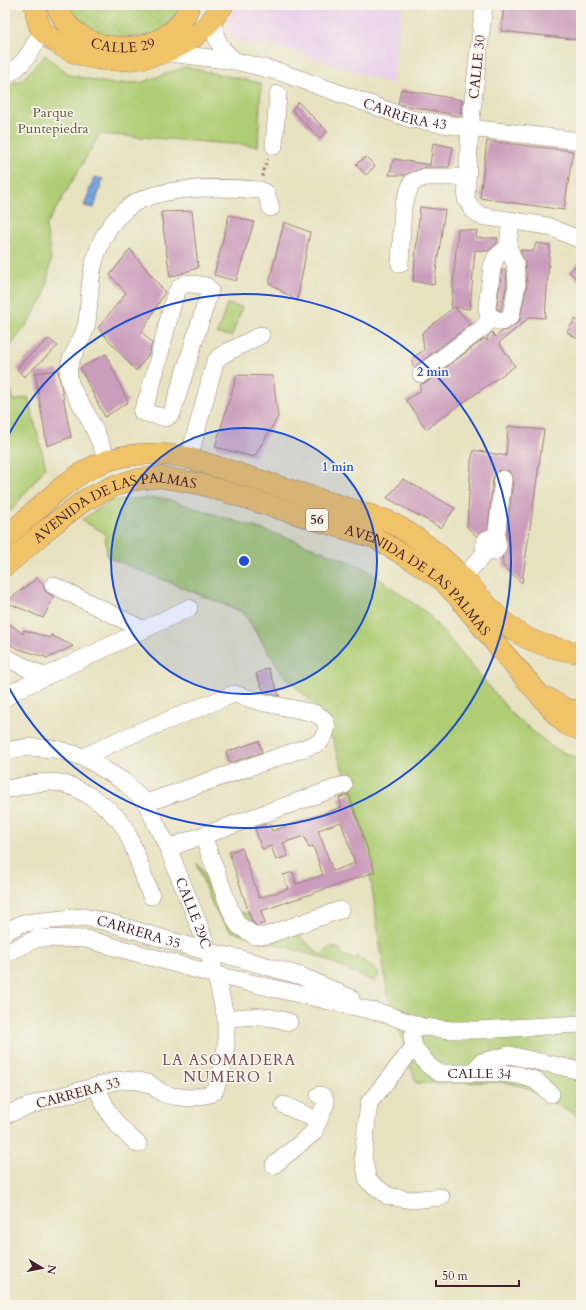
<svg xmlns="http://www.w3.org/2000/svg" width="586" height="1310" viewBox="0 0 586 1310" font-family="Cardo,serif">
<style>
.built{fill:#ebd1ec}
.grass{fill:url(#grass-dots);stroke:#7c7650}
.park{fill:#afcd75;stroke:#7c7650}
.water{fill:url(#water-waves);stroke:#606386}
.building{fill:#cb9dbc;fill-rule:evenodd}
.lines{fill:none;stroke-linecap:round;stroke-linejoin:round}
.minor-casing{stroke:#988076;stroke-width:18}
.major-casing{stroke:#988076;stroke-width:22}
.path{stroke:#988076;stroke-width:2;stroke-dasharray:3 3;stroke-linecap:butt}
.minor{stroke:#fff;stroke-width:17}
.major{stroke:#f0c369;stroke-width:21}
.ring{fill:none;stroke:#1d4ed8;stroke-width:2}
.labels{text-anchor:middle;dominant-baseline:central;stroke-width:3.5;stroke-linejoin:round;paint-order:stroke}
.shield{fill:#f7f3e8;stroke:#7e5f64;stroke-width:1}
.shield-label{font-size:13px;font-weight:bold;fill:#4a1f2b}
.street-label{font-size:14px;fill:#4a1f2b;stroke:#f7f3e8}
.park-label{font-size:14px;fill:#685341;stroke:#f7f3e8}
.neighbourhood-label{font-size:15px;letter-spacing:1px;fill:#774b5e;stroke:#f7f3e8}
.centre{fill:#1d4ed8;stroke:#f7f3e8;stroke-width:2}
.ring-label{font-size:12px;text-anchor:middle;font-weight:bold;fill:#1d4ed8;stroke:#f7f3e8;stroke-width:3.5;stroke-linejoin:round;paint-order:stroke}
</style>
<defs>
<pattern id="grass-dots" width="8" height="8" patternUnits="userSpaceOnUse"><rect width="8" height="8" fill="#afcd75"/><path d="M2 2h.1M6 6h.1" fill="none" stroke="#98b065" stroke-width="1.8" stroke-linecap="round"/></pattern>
<pattern id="water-waves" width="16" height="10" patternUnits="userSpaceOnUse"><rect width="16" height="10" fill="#76a7e1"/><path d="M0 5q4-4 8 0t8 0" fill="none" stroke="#6387b7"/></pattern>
</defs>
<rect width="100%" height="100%" fill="#f7f3e8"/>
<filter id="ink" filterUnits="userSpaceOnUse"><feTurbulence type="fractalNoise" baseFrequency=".025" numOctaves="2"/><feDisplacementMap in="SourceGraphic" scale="8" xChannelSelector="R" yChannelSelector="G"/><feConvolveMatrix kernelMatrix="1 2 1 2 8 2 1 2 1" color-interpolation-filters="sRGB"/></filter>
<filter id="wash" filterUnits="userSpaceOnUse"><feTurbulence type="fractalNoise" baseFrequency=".012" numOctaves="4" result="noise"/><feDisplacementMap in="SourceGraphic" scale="16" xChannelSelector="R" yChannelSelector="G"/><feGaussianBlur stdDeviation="0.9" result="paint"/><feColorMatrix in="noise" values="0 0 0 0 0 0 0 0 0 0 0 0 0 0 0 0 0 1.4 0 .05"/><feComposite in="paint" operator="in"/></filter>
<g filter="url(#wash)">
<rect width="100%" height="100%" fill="#e7e2c0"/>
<path class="built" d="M236,5H402L392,84L279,47L244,44L232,37L227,21Z"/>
<path class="grass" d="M66,5H183L161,34L106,39L73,19Z"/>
<path class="park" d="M45,55L70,75L112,84L143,82L185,67L261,83L258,146L100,134L46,226L51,260L44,297L26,326L5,353V86L22,80Z
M227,304L242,307L232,336L217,334Z
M5,364L13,401L28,397L46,467L10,512L5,506Z
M163,498L288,538L363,567L428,614L513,715L552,747L581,760V1121L573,1113L522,1086L501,1082L416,1083L387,991L364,834L324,714L282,673L243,612L107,557L105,533L81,520L113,500Z
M197,863C209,877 217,896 222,913H249L259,929L296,926L301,938L321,955L331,947L340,949L343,956L356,959L357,956L379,973L375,982L320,957L231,931C212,913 206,888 197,863Z"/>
<path class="water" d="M94,177L103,179L94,208L84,206Z"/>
<g id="blocks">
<path class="building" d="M504,5H581V40L501,31Z
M401,89L462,100L460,116L398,104Z
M298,102L327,131L320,139L292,110Z
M487,141L573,151L564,210L480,198Z
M433,143L453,147L449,167H425L406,175H389L394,159L430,165Z
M366,157L375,166L366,175L356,164Z
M420,207L445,210L434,285L413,281Z
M192,211L198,268L170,277L161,212Z
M229,215L254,222L236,281L214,275Z
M284,222L310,232L297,301L269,283Z
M458,229L477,231L476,238H498L497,243L488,251L475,250L470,309L451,307Z
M536,243L550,245L545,318L530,317L499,343L515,366L426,429L406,400L420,391L421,384L427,382L485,338L487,341L488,336L492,332L495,337L501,332L508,330L519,322L527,284L525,262L520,250L534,251Z
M130,249L165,292L142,332L152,343L149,354L136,371L98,328L126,293L110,275Z
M581,260V283L569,272Z
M502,270H506L507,284L501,311L497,309V307Z
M454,307L471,324L414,367L411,359L424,350L422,333Z
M575,319L581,323V341L567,332Z
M49,339L58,346L24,377L17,369L25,359Z
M106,354L128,402L105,417L80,368Z
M58,370L71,437L47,446L35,373Z
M237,375L273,376L278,417L254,457L215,447Z
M508,426L544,430L522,583L503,566L502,547L506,540L513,480L509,471L499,470L493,477L487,541L483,542L467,527L471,461L474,450L506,456Z
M403,479L455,508L441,528L387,498Z
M37,578L43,585L45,591L54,597L43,618L6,602Z
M5,620L23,634L24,630L50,638L51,635L73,646L48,658L19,649L5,642Z
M268,668L280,696L264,692L256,674Z
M259,741L262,752L230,763L226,752Z
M349,794L375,872L261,911L265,923L257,926L252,922L229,852L242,848L259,898L288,889L283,875L293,872L296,884L323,875L313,846L309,848L304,836L283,843L288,856L276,860L271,846L262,849L255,828L269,823L272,831L342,807L339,798ZM341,822L355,863L333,871L318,830Z"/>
</g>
</g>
<g filter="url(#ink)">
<use href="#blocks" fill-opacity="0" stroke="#988076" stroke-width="1"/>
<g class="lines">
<g class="minor-casing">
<g id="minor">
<path d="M484,5L470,128L466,199L472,209L481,216L547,226L581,240"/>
<path d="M213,19C214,38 220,49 235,61"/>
<path id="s1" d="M161,52L235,61L280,72L411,119L470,128L581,141"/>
<path d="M5,75C23,69 34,46 42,30"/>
<path d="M274,146L278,94"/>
<path d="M400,264L403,206L412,182L425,177H466"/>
<path d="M186,283L206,286L210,290L172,413L166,418L142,412L150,391L175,295L179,288Z"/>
<path d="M492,318L488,314L487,307L492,267L496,257L508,247"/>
<path d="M421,374L481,329L492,318L502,322L511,316L517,285L515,263L508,247L511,220"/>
<path d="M189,458L215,362L220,356L261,335"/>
<path d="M108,461C101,444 94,427 85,411C79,400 71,391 69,379C65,358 84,342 87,322C90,299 89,275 97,253C102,237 112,221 125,210C154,184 222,187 260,190L266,193L271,208"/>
<circle cx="491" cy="545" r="7"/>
<path d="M496,539L503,479"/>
<path d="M462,578L487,551"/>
<path d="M53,585L144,630"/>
<path d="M5,657L45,677"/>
<path d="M5,698L15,691L189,608"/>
<path id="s2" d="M5,751L28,747L55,749L84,757L123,781L146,803L168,848L200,928L216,975L226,1019V1046L222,1070L215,1090L210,1094L190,1098L172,1096L162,1093L150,1084L138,1081L119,1080L43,1101L5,1115"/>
<path d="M84,757L121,739L234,694L265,703L314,713L324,719L327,726L325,734L319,743L146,803"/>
<path d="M5,790C20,786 35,782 50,782C75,782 111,807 124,827C134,844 143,876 151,896"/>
<path d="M203,836L230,909L238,925L255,936H265L340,910"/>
<path d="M168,848L344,785"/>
<path id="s3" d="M5,932L23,923L83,917L107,922L209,952L238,958L301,976L351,998"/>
<path d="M5,954L38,938L86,939L216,975L382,1013L423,1027L451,1030H479L581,1024"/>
<path d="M226,1019C251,1016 265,1014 289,1022"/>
<path id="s4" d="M412,1037L414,1047L428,1065L439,1073H500L518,1075L535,1080L551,1094"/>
<path d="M414,1047L369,1103L363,1156L368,1181L388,1196L411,1200L441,1197"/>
<path d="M472,1073L482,1062L509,1055L581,1071"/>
<path d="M97,1087C108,1115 114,1124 138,1144"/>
<path d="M284,1105L319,1121"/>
<path d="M274,1165L313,1133L326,1103L324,1097L319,1095"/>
</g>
</g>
<g class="major-casing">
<g id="major">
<path d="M35,5C36,13 37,22 41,29C44,34 52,39 57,43C96,70 156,63 194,37C206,28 215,17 223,5"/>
<path id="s5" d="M57,5C73,62 175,61 189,5"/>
<path d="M5,538C68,483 96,440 189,458L388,521C417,536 441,555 463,578C480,597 500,623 523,636C541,646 561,650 581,653"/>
<path id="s6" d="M5,566L51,526L85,500L116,485L134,480L160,477L200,484L375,538L414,561L442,580L459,598L500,649L557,715L567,725L581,730"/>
<path d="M547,698C558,705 568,713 581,710"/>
</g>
</g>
<path class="path" d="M263,177L262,174L268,159"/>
<use href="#minor" class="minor"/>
<use href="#major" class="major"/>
</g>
</g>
<circle cx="244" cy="561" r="133" fill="#1d4ed8" fill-opacity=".12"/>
<g class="ring">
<circle cx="244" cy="561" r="133"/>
<path d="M5 442A267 267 0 1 1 5 680"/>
</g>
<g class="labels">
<rect class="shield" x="306" y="509" width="22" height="22" rx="3"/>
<g class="shield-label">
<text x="317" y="520">56</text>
</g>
<g class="street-label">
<text stroke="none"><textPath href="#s5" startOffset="84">CALLE 29</textPath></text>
<text transform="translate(477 67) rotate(-84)">CALLE 30</text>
<text stroke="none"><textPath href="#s1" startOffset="253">CARRERA 43</textPath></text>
<text stroke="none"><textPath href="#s6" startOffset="130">AVENIDA DE LAS PALMAS</textPath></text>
<text stroke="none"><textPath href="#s6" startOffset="466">AVENIDA DE LAS PALMAS</textPath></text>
<text stroke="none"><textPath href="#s2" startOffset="278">CALLE 29C</textPath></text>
<text stroke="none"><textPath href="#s3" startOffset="138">CARRERA 35</textPath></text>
<text stroke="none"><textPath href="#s4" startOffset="87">CALLE 34</textPath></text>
<text transform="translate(78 1093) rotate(-15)">CARRERA 33</text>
</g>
<g class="park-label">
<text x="53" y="112">Parque<tspan x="53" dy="16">Puntepiedra</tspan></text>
</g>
<g class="neighbourhood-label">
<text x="229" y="1060">LA ASOMADERA<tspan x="229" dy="17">NUMERO 1</tspan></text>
</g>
</g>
<circle cx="244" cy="561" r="6" class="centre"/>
<g class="ring-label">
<text x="433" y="376">2 min</text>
<text x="338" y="471">1 min</text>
</g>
<rect width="586" height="1310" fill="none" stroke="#f7f3e8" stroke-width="20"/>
<g transform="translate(42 1268) rotate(100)" stroke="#f7f3e8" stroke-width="3" paint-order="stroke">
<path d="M0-3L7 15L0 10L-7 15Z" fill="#4a1f2b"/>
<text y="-6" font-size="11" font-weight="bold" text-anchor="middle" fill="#4a1f2b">N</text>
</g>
<path d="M436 1280v6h83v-6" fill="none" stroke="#4a1f2b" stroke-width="2"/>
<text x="442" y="1280" font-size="12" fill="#4a1f2b" stroke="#f7f3e8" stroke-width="3" paint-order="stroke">50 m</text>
</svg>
